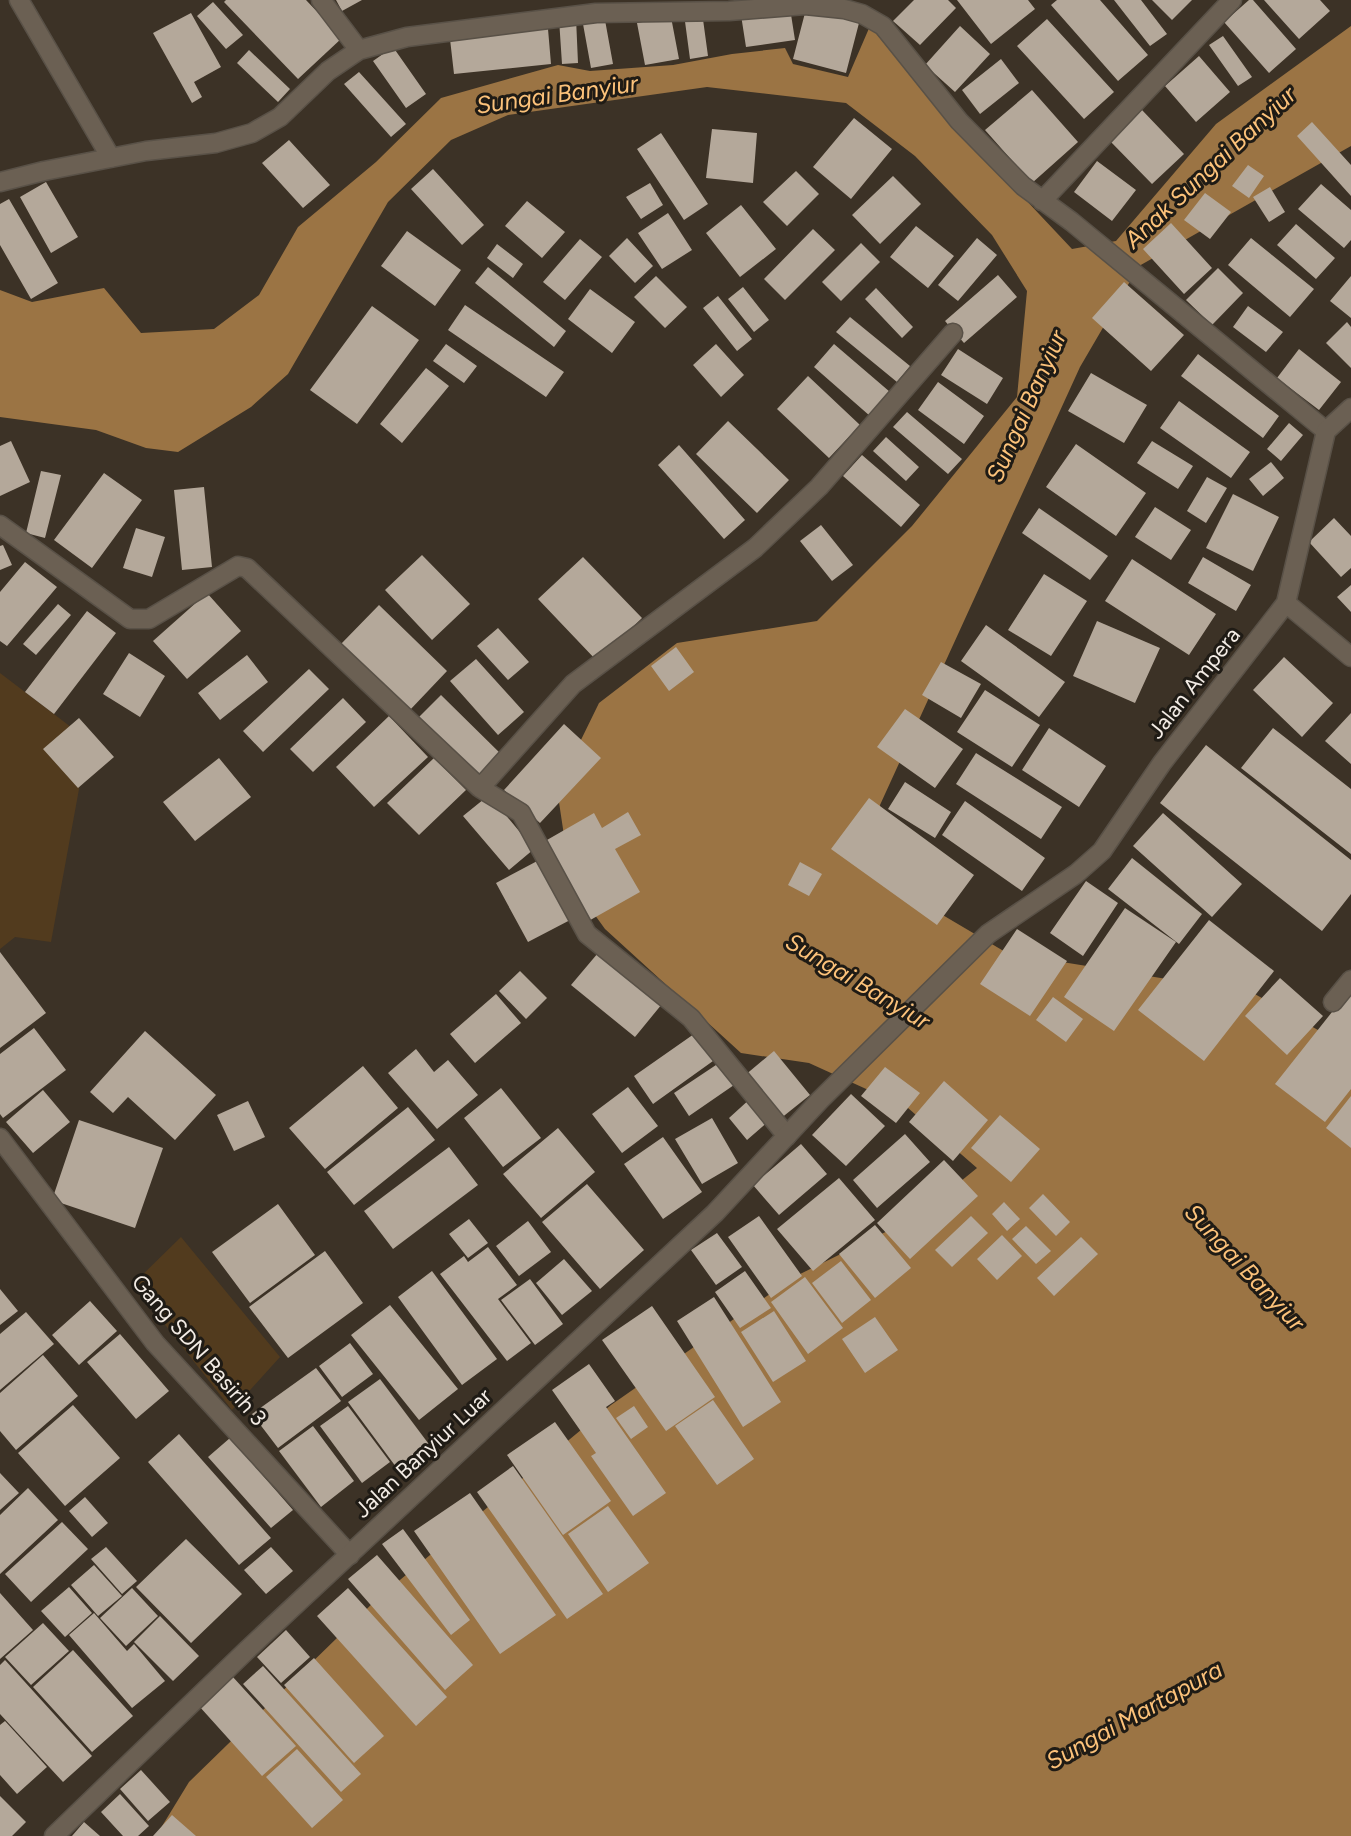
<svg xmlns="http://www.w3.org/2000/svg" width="1351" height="1836" viewBox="0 0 1351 1836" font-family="Figtree,sans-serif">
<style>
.green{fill:#523b1e}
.water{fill:#9b7444}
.building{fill:#b4a89a}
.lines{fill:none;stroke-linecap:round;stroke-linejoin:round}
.minor-casing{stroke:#595147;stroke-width:21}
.tertiary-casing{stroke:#595147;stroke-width:21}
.minor{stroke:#6b6053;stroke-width:18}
.tertiary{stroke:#6b6053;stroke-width:18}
.labels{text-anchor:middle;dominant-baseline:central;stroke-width:6;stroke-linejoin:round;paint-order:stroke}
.street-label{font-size:22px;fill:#f3ece5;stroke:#1f1b15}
.water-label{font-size:24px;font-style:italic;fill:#fcc27a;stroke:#1f1b15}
</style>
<rect width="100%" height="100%" fill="#3c3226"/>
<path class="green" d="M0,673L88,740L51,942L15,937L0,949Z
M181,1237L280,1357L232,1410L133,1284Z"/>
<path class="water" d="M870,26L929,97L1072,249L1116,241L1216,124L1351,26V146L1139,266L1080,367L880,805L885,860L924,904L1007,953L1253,993L1339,1042L1351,1043V1836H156L189,1782L377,1599L611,1405L794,1277L918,1216L977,1168L908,1108L809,1063L741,1053L605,929L571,882L557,789L599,703L677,643L817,621L912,526L1017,397L1027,291L992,235L915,156L846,103L707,87L508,115L451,140L388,202L288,374L251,407L178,452L146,448L96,430L0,417V290L32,302L104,288L141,333L214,329L259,295L298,227L376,162L441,98L558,65L590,71L673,65L732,54L785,48L793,64L848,77Z"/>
<path class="building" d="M226,0H306L342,38L298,79L224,2Z
M336,0H362L342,11Z
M914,0H948L956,8L920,45L893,21Z
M957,0H1028L1035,9L991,44Z
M1057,0H1100L1148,55L1118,81L1051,5Z
M1114,0H1141L1167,34L1150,46Z
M1152,0H1192L1172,20Z
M1249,0H1253L1296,49L1269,73L1224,22Z
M1264,0H1320L1330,11L1299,39Z
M213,2L243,35L226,49L197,16Z
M790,8L795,40L746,47L741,15Z
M806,9L859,23L846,73L793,59Z
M702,12L708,56L690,59L684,14Z
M191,13L221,67L194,82L202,97L192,103L153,33Z
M671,17L679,59L645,65L637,23Z
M576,18L578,63L562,64L559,19Z
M1047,19L1114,92L1084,119L1017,46Z
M605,20L613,64L591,68L583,24Z
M960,26L990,54L955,92L925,65Z
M548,29L551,64L454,74L450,39Z
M1223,36L1252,77L1238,86L1209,45Z
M393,47L426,94L406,108L373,61Z
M249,50L290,89L278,102L237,63Z
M1199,56L1230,92L1196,122L1165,86Z
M1001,59L1019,83L980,114L962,90Z
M359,72L406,124L391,137L344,84Z
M1032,90L1078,142L1032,183L985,130Z
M1142,110L1184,154L1152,184L1110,141Z
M854,118L892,149L851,199L813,167Z
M1312,122L1351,165V196L1297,136Z
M712,129L757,133L753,183L706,178Z
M661,133L708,204L684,220L637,149Z
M289,140L330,185L303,208L262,163Z
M1097,161L1136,190L1112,221L1074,192Z
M1248,165L1264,176L1249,198L1232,186Z
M433,169L484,225L462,245L411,189Z
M796,171L819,194L787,226L763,202Z
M893,176L921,204L880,244L852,215Z
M46,182L78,237L51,253L20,197Z
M650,183L663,205L641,219L626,197Z
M1321,184L1351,210V240L1344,248L1298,209Z
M1270,187L1285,212L1269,222L1253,197Z
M1205,193L1231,212L1210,239L1184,220Z
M9,199L58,283L31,299L0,245V204Z
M527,201L565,232L542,258L505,226Z
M741,205L776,249L740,277L706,233Z
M668,213L692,250L662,269L638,233Z
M1171,223L1212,268L1184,294L1143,249Z
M1296,224L1335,258L1316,279L1277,245Z
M916,226L954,256L928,288L890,257Z
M813,229L835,250L785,300L764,279Z
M407,231L461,270L435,306L381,266Z
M627,238L653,266L635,283L609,256Z
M977,238L997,255L958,301L938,285Z
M1251,238L1314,289L1290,317L1228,265Z
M580,239L602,257L565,300L543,282Z
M861,243L880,262L841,301L822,282Z
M497,244L523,264L513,278L487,258Z
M488,267L566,331L554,347L475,283Z
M1218,268L1243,293L1212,325L1186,300Z
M998,275L1017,297L964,343L945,321Z
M656,276L687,307L665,328L634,297Z
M1351,276V318L1330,301Z
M1124,282L1184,335L1151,371L1092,318Z
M743,287L769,320L754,332L728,299Z
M876,288L913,327L902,338L865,299Z
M590,289L635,322L612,353L568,319Z
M718,296L752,339L737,351L703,308Z
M465,305L564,372L546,397L448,330Z
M372,306L419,340L357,424L310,390Z
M1248,306L1283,332L1266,352L1233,327Z
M850,317L910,366L897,382L836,332Z
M1347,322L1351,327V368L1326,343Z
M446,344L477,366L464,383L433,361Z
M716,344L744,375L721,397L693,365Z
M834,344L890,392L870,416L814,367Z
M958,349L1003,378L987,404L941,375Z
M1299,349L1341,382L1319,410L1277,378Z
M1198,354L1279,416L1263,438L1181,376Z
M426,368L449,386L402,443L380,424Z
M1091,373L1147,405L1124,443L1068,411Z
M808,376L860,425L829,458L777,409Z
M938,382L984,416L964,444L918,410Z
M1179,401L1250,452L1231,478L1160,428Z
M907,412L962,459L948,474L893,427Z
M728,421L789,480L757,513L696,454Z
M1289,423L1303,435L1281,461L1267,449Z
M886,437L919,467L906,481L873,451Z
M11,441L30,482L0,496V446Z
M1152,441L1193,466L1178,489L1137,463Z
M1076,444L1146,493L1116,536L1046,487Z
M679,445L745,520L724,539L658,465Z
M862,455L920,505L901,527L843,476Z
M1271,462L1284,478L1263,496L1249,479Z
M41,471L61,475L45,538L26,533Z
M104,473L142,500L92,568L54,540Z
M1207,477L1227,488L1206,523L1187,511Z
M204,487L212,567L182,570L174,490Z
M1233,494L1279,517L1253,571L1206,548Z
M1155,507L1191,530L1171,560L1135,537Z
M1039,508L1108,556L1090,580L1022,533Z
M1334,518L1351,536V568L1341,577L1309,542Z
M821,525L853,565L832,581L800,541Z
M136,528L165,537L152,577L123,568Z
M3,545L12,565L0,570V546Z
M422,555L470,604L432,640L385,590Z
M583,557L642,618L597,661L538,599Z
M1203,557L1251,585L1236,611L1188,583Z
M1132,559L1216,614L1189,655L1105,601Z
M25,562L57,587L7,646L0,641V592Z
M1044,574L1087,601L1051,656L1008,630Z
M1351,585V612L1337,597Z
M207,593L241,631L187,679L153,641Z
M58,604L71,615L36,655L23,644Z
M379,605L447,671L409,711L341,644Z
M87,611L116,633L54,714L25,692Z
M1097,621L1160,648L1135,703L1073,676Z
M986,625L1065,682L1039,717L961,661Z
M498,628L529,662L508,680L477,646Z
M676,647L694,672L669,691L651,666Z
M129,653L165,676L140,717L103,694Z
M247,655L268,682L220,720L198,693Z
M1284,657L1333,703L1302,737L1253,690Z
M476,659L524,712L498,735L450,681Z
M941,662L981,684L961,718L922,695Z
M309,669L329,689L263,752L243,731Z
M985,690L1040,725L1012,767L957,732Z
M441,695L506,759L482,783L416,720Z
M343,698L366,722L313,772L290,749Z
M905,709L963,749L935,788L877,747Z
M1351,713V764L1325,741Z
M389,716L428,757L374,807L336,767Z
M79,718L114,757L78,788L43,749Z
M564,724L601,758L540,823L504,790Z
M1049,728L1106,766L1079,807L1022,770Z
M1273,728L1351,789V854L1241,768Z
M1206,745L1351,860V894L1322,931L1160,803Z
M976,753L1062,807L1041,839L956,784Z
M219,758L251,797L195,841L163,802Z
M434,758L466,790L419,835L387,803Z
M905,782L951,812L935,838L888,809Z
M489,795L534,849L509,870L463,816Z
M869,798L974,875L937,925L831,849Z
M965,801L1045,858L1022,891L942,835Z
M628,812L641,835L615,849L640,892L585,923L540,844L594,813L602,828Z
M1163,813L1242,884L1212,917L1133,846Z
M1132,858L1202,914L1179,944L1108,889Z
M541,859L574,918L528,942L496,883Z
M800,862L822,874L809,896L788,885Z
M1086,881L1118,903L1083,956L1050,933Z
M1125,908L1176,942L1114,1031L1064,997Z
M1209,920L1274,971L1204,1061L1138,1010Z
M1017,929L1067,961L1030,1016L980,984Z
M0,952L46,1013L0,1048Z
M598,953L662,1004L635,1037L571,985Z
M520,971L547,998L526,1019L499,991Z
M1280,978L1323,1016L1287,1055L1245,1016Z
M1351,988V1089L1325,1122L1275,1084Z
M496,994L521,1023L475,1063L450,1034Z
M1053,997L1083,1019L1066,1042L1036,1020Z
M34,1028L66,1070L3,1118L0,1114V1054Z
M145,1031L216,1095L175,1140L128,1097L113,1113L90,1092Z
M694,1034L713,1061L653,1104L634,1076Z
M416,1049L434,1072L448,1060L478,1095L437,1129L388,1073Z
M774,1051L810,1095L780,1119L744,1076Z
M719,1063L734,1085L689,1116L674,1093Z
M363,1066L398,1108L325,1169L289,1128Z
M885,1067L920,1093L896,1123L861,1096Z
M944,1081L988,1120L953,1161L909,1122Z
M628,1087L658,1126L622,1153L592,1114Z
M501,1088L541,1138L503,1167L464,1118Z
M43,1090L70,1122L33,1153L6,1122Z
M851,1094L885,1126L846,1166L812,1135Z
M1351,1096V1148L1326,1128Z
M751,1098L770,1120L747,1140L729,1118Z
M248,1101L265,1137L234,1151L217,1115Z
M408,1107L435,1140L354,1205L327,1172Z
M1000,1115L1040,1149L1011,1182L971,1148Z
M712,1118L738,1163L702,1184L675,1139Z
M79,1120L163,1148L135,1228L52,1200Z
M558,1128L595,1172L541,1218L503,1174Z
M905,1134L930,1162L877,1208L853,1180Z
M663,1137L702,1192L663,1219L624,1164Z
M801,1144L827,1174L779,1215L753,1185Z
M449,1147L478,1185L393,1249L364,1211Z
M944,1160L978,1196L910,1259L877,1223Z
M839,1178L875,1220L813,1271L777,1229Z
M587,1184L644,1250L600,1289L542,1222Z
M1043,1194L1070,1222L1056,1236L1029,1208Z
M1004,1202L1020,1219L1007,1231L992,1214Z
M278,1204L315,1255L250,1303L212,1252Z
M759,1216L802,1276L771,1298L728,1237Z
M971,1216L988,1233L952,1267L935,1250Z
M469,1219L488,1243L468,1258L449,1234Z
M528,1221L551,1252L519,1276L496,1246Z
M875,1225L911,1268L875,1298L839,1254Z
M1026,1226L1051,1251L1036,1264L1012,1239Z
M717,1233L742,1267L716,1285L691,1250Z
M1002,1235L1022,1256L997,1280L977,1259Z
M1081,1237L1098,1254L1054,1296L1037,1278Z
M488,1247L517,1285L498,1299L531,1343L507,1361L440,1274L464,1256L468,1262Z
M325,1251L363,1303L288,1358L249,1307Z
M564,1259L592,1291L562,1315L536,1283Z
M841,1261L871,1300L842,1323L812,1283Z
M432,1271L497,1359L462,1385L398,1297Z
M745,1271L771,1308L740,1328L715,1292Z
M805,1277L843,1328L808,1354L771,1302Z
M530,1279L563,1324L535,1345L501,1300Z
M0,1289L18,1311L0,1325Z
M714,1297L781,1402L743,1427L677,1321Z
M90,1301L117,1331L79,1365L52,1335Z
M390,1305L458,1389L419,1420L351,1335Z
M652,1306L715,1397L666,1431L602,1340Z
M774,1311L806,1361L773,1382L741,1332Z
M26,1312L54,1344L0,1390V1334Z
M875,1317L898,1350L865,1373L842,1339Z
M120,1334L169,1391L136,1419L87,1362Z
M350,1343L373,1374L342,1397L319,1366Z
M43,1355L78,1396L16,1450L0,1431V1393Z
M589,1364L615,1401L606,1407L666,1493L633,1516L591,1456L596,1453L552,1390Z
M316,1368L341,1401L278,1448L252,1414Z
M380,1379L431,1447L399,1471L348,1402Z
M713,1400L754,1459L717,1485L675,1426Z
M73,1405L120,1458L65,1506L18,1453Z
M348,1406L390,1462L362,1483L320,1426Z
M634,1406L648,1427L631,1439L616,1418Z
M555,1422L611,1501L563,1535L507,1455Z
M313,1426L354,1481L321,1507L279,1451Z
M179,1434L271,1538L239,1565L148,1462Z
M230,1438L293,1510L271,1528L208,1457Z
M513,1466L603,1594L567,1619L477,1492Z
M0,1473L19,1493L0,1510Z
M28,1488L58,1520L0,1574V1515Z
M470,1493L556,1615L500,1654L414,1531Z
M85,1497L108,1523L92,1537L69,1511Z
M608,1506L649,1563L608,1592L568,1534Z
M62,1522L88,1549L31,1602L5,1574Z
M403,1529L470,1620L451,1635L382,1544Z
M186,1539L242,1594L191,1643L136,1587Z
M106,1547L137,1581L122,1594L91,1559Z
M271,1547L293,1571L266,1594L244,1570Z
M377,1555L473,1665L445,1690L348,1579Z
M94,1565L122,1596L98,1616L71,1585Z
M69,1587L92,1613L65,1637L41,1611Z
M132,1588L158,1616L126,1646L100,1618Z
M348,1588L447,1697L416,1726L317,1616Z
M0,1593L33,1630L0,1659Z
M94,1613L127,1651L134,1644L165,1681L132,1708L69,1635Z
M160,1616L199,1656L173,1681L134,1642Z
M43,1623L69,1651L31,1685L5,1657Z
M286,1630L310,1657L281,1683L257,1657Z
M73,1650L133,1716L92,1752L33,1687Z
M314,1658L384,1736L354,1763L284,1685Z
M5,1660L92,1756L63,1782L0,1714V1665Z
M263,1666L361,1774L341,1792L243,1684Z
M232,1676L296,1746L262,1776L199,1706Z
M5,1721L47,1767L17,1794L0,1775V1725Z
M297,1749L343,1800L312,1828L266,1777Z
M141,1770L170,1802L148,1821L120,1789Z
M120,1794L149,1826L138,1836H123L101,1812Z
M0,1796L26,1822L12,1836H0Z
M172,1815L196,1836H153Z
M84,1822L100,1836H72Z"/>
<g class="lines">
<g class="minor-casing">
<path id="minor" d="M19,0L111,158
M321,0L359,50
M0,182L44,171L146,151L216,143L252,133L280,117L328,71L359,50L407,37L596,13L729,11L805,5L844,9L862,14L883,26L959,121L1023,186L1072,222L1326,431
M1042,201L1232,0
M0,525L130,619H149L238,566L247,568L480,788L573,684L755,548L819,487L953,333
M480,788L521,813L587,934L691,1018L787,1136
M1333,1002L1351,980
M0,1138L155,1343L350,1555"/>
</g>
<g class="tertiary-casing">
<path id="tertiary" d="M1286,603L1351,657
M54,1836L247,1650L715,1213L820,1100L988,934L1076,874L1102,851L1162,763L1286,603L1326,431L1351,408"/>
</g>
<use href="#minor" class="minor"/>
<use href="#tertiary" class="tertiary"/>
</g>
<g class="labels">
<g class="street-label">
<text transform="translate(1194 683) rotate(-52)">Jalan Ampera</text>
<text transform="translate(199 1350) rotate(49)">Gang SDN Basirih 3</text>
<text transform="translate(423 1453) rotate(-43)">Jalan Banyiur Luar</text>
</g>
<g class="water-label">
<text transform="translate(557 94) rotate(-8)">Sungai Banyiur</text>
<text transform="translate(1210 167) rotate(-43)">Anak Sungai Banyiur</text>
<text transform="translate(1026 406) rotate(-66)">Sungai Banyiur</text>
<text transform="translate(858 981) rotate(31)">Sungai Banyiur</text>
<text transform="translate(1245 1267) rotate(47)">Sungai Banyiur</text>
<text transform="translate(1134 1715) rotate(-29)">Sungai Martapura</text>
</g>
</g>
</svg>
